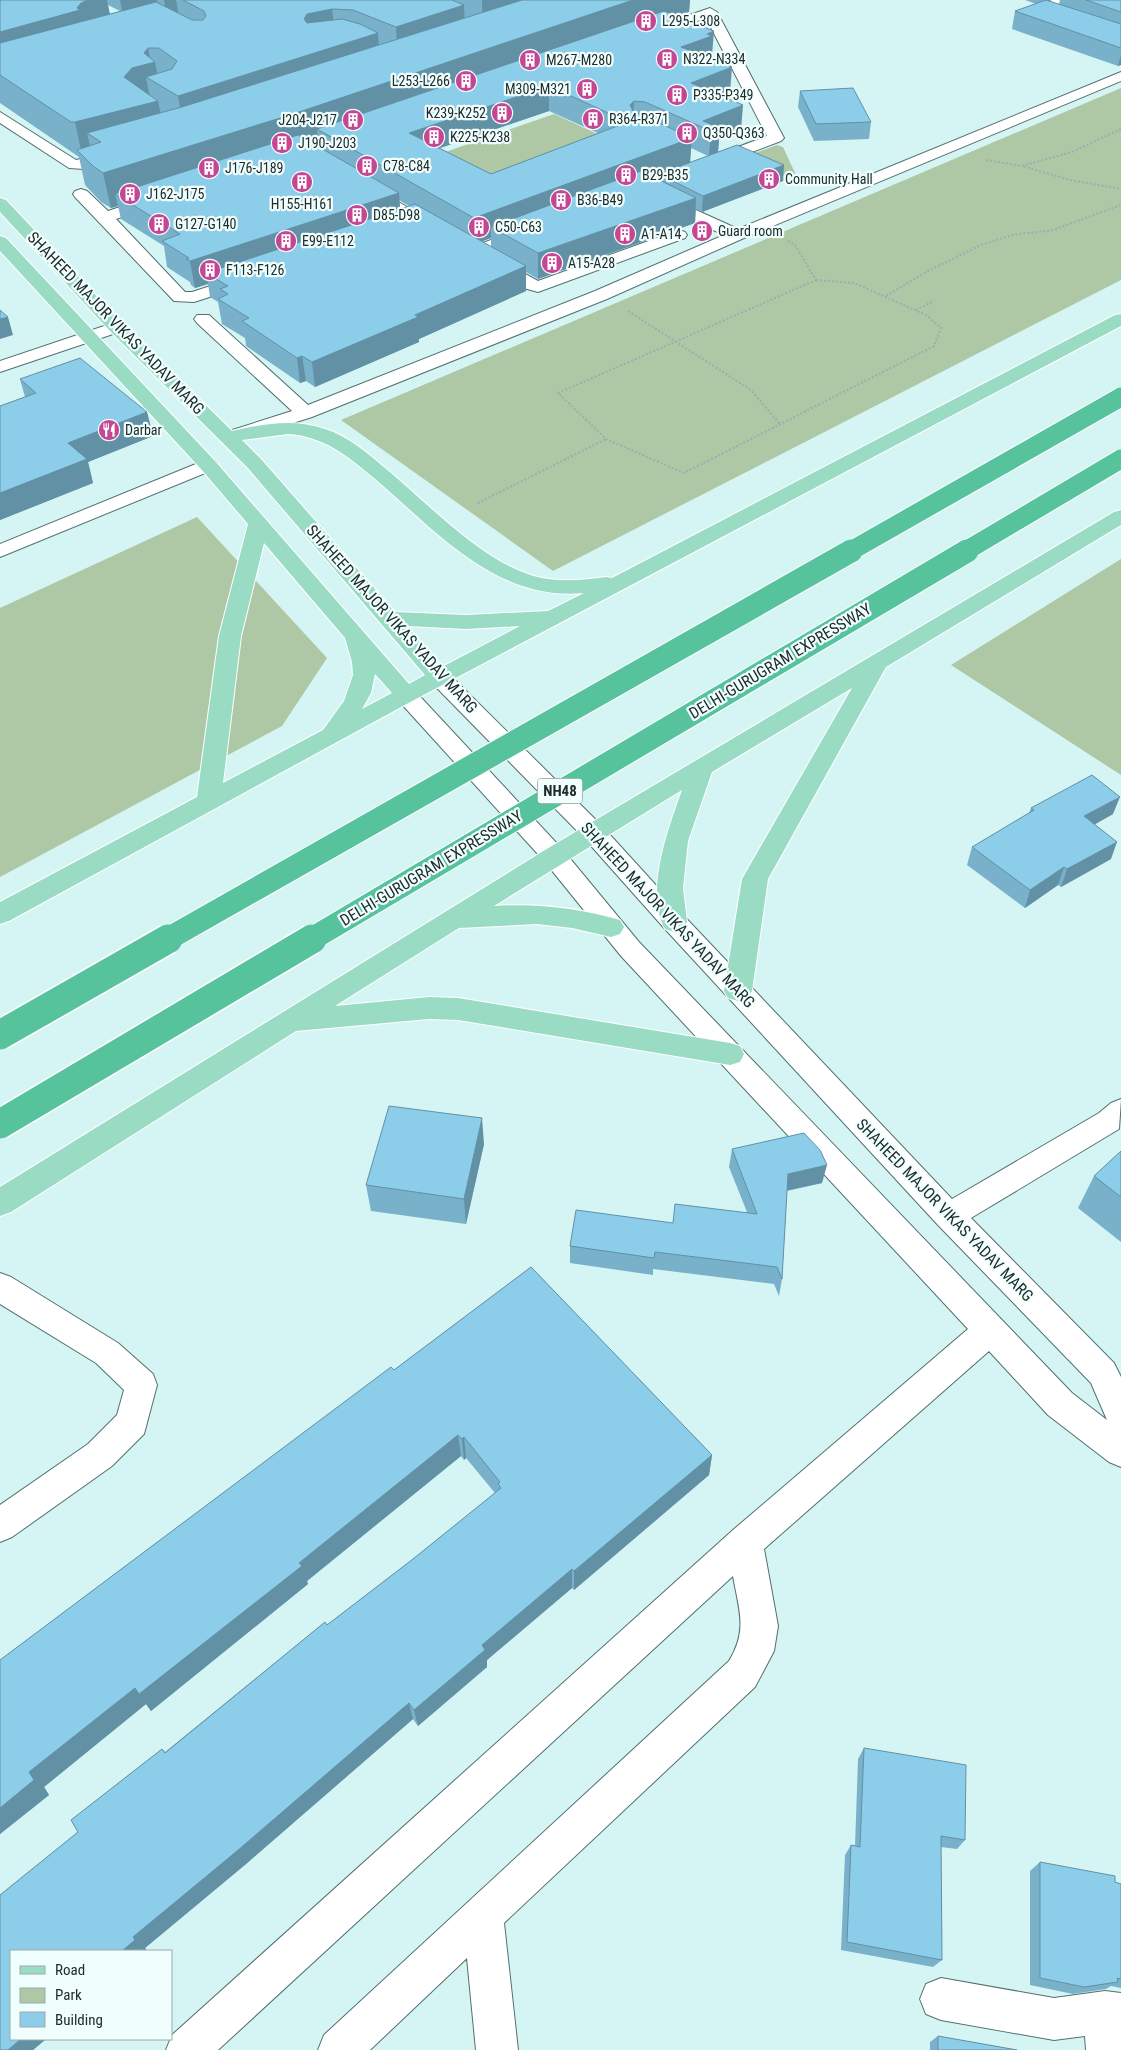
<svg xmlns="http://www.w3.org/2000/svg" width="1121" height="2050" viewBox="0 0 1121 2050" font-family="'Roboto Condensed',sans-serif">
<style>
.green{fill:#aec7a4}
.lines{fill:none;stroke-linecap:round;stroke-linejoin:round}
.minor-casing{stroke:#526f6f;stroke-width:2}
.major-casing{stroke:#fff;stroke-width:2}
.path{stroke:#97b0b0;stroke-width:2;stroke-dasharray:2 2;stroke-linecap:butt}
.minor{fill:#fff;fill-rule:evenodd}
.major{fill:#9adbc4;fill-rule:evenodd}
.highway-bridge-far2-casing{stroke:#fff;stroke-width:21;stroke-linecap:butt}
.highway-bridge-far1-casing{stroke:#fff;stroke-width:25;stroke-linecap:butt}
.highway-bridge-casing{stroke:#fff;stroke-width:32;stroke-linecap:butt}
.highway-bridge-far2{stroke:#57c39d;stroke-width:19}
.highway-bridge-far1{stroke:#57c39d;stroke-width:23}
.highway-bridge{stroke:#57c39d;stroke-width:29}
.wall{fill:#78b1c9;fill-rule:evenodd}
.shaded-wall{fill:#6290a4}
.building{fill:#8cceea;stroke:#6290a4;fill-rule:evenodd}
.labels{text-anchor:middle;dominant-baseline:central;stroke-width:4.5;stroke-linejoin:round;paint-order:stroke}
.far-poi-label{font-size:14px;fill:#202c2c;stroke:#f1fefe;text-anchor:start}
.shield{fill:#f1fefe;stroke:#5f6b6b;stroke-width:1}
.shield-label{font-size:15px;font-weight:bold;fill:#202c2c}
.street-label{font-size:16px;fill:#202c2c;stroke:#f1fefe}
</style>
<rect width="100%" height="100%" fill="#d5f5f5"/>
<path class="green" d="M1121,88V280L553,571L341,420Z
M554,114L613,141L494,189L431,157Z
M777,145L783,147L797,177L783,181L736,160Z
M197,517L327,658L282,726L0,877V608Z
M1121,559V775L951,665Z"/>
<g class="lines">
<g class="minor-casing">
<path id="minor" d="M1052,0H1072L1053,9L1121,33V42L1044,16L1039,9L1045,2Z
M710,8L717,12L784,138L781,141L480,256H468L295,153L298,150ZM706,18L767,136L475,246L315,154Z
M1121,72V81L744,238L607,299L312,417L233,442L226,440L223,436L226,432L292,411L197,323L194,319L197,315H209L308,405L595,291L724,235L655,203L653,200L655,197H667L738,229Z
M0,112L76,160L118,150L126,155L123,158L84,169L69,168L0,123Z
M81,189L87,191L108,211L150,197H162L164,200L162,203L116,219L185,292H192L244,275L250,276L253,280L250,284L194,302L174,301L75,197L73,194L75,191Z
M679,230L685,232L687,235L685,238L538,292L520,287L486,264L488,260H500L538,281Z
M116,322L122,323L125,327L122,331L0,372V361Z
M208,459L215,461L218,465L215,469L0,557V544Z
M440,671L448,673L602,826L683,915L952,1199L1099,1113L1111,1103L1121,1099L1119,1129L971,1218L1114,1363L1121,1377V1467L1109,1462L1048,1415L989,1351L764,1549L778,1626L774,1651L755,1687L504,1923L518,2050H476L467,1958L370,2050H318L324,2035L729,1661C748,1630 739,1610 733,1576L218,2050H166L172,2035L733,1530L968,1329L621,956L545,862L398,700L395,695L398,690L406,688L414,690L563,850L639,942L1072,1393L1107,1420L1091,1383L938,1225L665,929L584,838L432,683L429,678L432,673Z
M0,1273L11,1277L118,1343L153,1374L157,1385L144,1434L112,1466L12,1537L0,1542V1505L88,1444L117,1415L124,1390L96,1363L0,1304Z
M941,1978L1054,1998L1105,1991L1121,1993V2050H1086L1085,2036L1054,2040L941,2020L926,2014L920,1999L926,1984Z"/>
</g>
<g class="major-casing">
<path id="major" d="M0,198L6,200L122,323L232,431C263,424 294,418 325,429C348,436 367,453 385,468C428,503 486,567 542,578C564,582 584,580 606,577L612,578L1115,315L1121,314V326L414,700L9,921L0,924V902L197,797L219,636L248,524L201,469L0,251V236L6,238L215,461L409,684L425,675L247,467L110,331L0,212ZM288,434C323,436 348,456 374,478C434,529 496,602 584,593L548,611L466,615L395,612L261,459L242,440ZM264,543L345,638L352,662L353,675L344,701L323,730L223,783L241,636ZM407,626L466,629L520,626L442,667ZM375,674L392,693L362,709L371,693Z
M1121,510V525L886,667L768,879L752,991L748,998L738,1001L728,998L724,991L742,879L852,688L712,772L688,841L683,888L687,922L683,929L674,932L665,929C644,892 669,827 682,790L494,906C536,903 580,908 620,920L624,927L620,934L611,937L572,928L537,924L459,928L335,1006L429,997L458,998L730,1043L740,1046L744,1054L740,1062L730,1065L458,1020L429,1019L296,1031L11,1212L0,1216V1187L545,850L1114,512Z"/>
</g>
<path class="path" d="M1121,129L1072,152L1022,166L1070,180L1121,189
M986,160L1022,166
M788,241L795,245L816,280
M816,280L854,283L926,315L941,328L934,346L684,473L606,439L558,393Z
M886,296L928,271L981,245L1012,235L1053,230L1121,205
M916,310L934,301
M628,311L751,390L780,424
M478,503L606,439"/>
<use href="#minor" class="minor"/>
<use href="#major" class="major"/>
<g class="highway-bridge-far2-casing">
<path id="highway-bridge-far2" d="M849,552L1121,397
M964,552L1121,459"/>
</g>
<g class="highway-bridge-far1-casing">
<path id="highway-bridge-far1" d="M166,940L851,551
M310,940L967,551"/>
</g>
<g class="highway-bridge-casing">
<path id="highway-bridge" d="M0,1035L168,939
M0,1124L312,939"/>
</g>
<use href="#highway-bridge-far2" class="highway-bridge-far2"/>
<use href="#highway-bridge-far1" class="highway-bridge-far1"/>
<use href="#highway-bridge" class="highway-bridge"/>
</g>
<path class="wall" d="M0,0H690L689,12L677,17L712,55H711L710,59L730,92L721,95L741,130L719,139L718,152L783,181L702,212L696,209L695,223L538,279L526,272V291L419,339V342L315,387L306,381L300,383L246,346L245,338L222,324L218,302L210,297L208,284L195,288L191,285L190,282L167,267L164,246L121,219L118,206L111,208L101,202L85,185L79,157L0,103ZM108,5L120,11L110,14ZM549,111L598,133L491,174L439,148ZM318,141L319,147L312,143ZM691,148L708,156L690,162ZM659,174V180L653,177ZM399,200L409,206L400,209ZM491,238V247L482,241Z
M1025,0H1045L1059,4L1060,0H1121V65L1118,66L1012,29L1015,11L1036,4Z
M800,91L871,122L869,139L814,141L798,107Z
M20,379L147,412L153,436L88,462L93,483L0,520V406L25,397Z
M1031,808L1113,814L1095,824L1111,859L1061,887L1058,885L1025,908L967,865L972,847L1029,813Z
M484,1144L466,1224L371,1211L366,1185Z
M732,1149L822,1183L787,1191L782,1279L779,1296L774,1284L653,1269V1275L570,1263V1246L673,1223L747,1212L729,1167Z
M1121,1151V1242L1078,1208L1094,1176Z
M531,1267L712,1455L709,1475L574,1590L572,1588L487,1660V1667L418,1726L413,1719L246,1864L145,1948L147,1951H11V2039H46L33,2050H0V1895L78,1832L71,1820L162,1749L165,1752L325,1622L327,1625L413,1559L495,1493L466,1458L464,1460L461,1456L307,1581L308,1584L151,1711L146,1704L44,1787L49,1795L0,1834V1660L391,1367L394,1370Z
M864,1748L965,1840L957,1849L941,1847L942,1960L933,1967L841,1950L845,1855L851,1845L855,1846L858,1759Z
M1040,1862L1121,1884V1988L1111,1986L1106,1989L1073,1994L1030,1985V1871Z
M938,2036L1017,2050H930V2042Z"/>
<path class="shaded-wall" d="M88,0H107L111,22L0,67V32Z
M120,0H157L160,22L126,31Z
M164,0H176L179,17L167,20Z
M482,0H582L483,32Z
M633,0H690L689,12L330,137L317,129L318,141L297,148L115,194L118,206L111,208L103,173Z
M464,5L465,38L398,60L396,27Z
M332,9L336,42L311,46L304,19L307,14Z
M714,31L712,55H711L710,60L681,47L707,34Z
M378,33L380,66L184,130L178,96Z
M148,48L151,63L155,62L159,84L146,77L150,98L158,101L165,135L101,142L87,133L92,155H82L75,122L124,77Z
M1121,55V65L1118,66Z
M732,67L730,92L689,107L691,83Z
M549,86V111L411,158L409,133Z
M634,101L633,126L630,105Z
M743,105L741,130L719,139L718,153L709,156L711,131L703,121Z
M692,138L690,163L503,234L491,227V238L475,244L474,218Z
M784,165L783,181L702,212L703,196Z
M399,193L401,219L206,273L208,284L195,288L190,261Z
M696,198L695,223L538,279V253Z
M526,266V291L419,339V342L315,387L312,362L415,315Z
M8,317L13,335L0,339V319Z
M302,356L306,381L300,383L297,358Z
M147,412L153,436L88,462L93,483L0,520V493L68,443Z
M1120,797L1113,814L1078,834L1084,816Z
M1117,842L1111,859L1061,887L1067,869Z
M1064,867L1058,885L1025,908L1030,890Z
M482,1118L484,1144L466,1224L464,1199Z
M827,1165L822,1183L784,1191L788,1174Z
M458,1435L461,1456L307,1581L308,1584L151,1711L139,1694L299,1563Z
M464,1437L466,1458L464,1460L462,1439Z
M712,1455L709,1475L574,1590V1571Z
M572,1569V1588L487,1660V1667L418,1726L414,1710L482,1645Z
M135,1688L146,1704L44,1787L49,1795L0,1834V1808L29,1772Z
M409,1703L413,1719L246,1864L145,1948L147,1951H122L133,1937Z
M21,2039H46L33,2050H8Z"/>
<path class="building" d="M0,0H88L81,3L77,8L80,10L0,32Z
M183,0H452L464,5L396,27L353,10L332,9L307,14L304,19L307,23L342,19L360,24L378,33L178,96L146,77L172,69L177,61L159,48H148L144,53L155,62L132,68L124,77L158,101L75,122H71L0,75V43L156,2L192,20H203L206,16L204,11Z
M522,0H633L293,114L103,173L93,166L77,150L101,142L87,133L182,107Z
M1046,0L1121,24V48L1015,11Z
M1086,0H1121V12Z
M664,11L714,31L707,34L712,36L681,47L732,67L691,83L743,105L703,121L720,128L711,131L645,102L634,101L630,105L633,111L692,138L474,218L317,129ZM549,86L628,122L491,174L409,133Z
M853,88L871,122L816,124L800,91Z
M298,135L399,193L190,261L186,259L189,258L162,241L180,234L115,194Z
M737,145L784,165L703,196L659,174Z
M641,171L696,198L538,253L491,227Z
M415,204L526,266L415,315L418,317L312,362L302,356L297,358L242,321L249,318L218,299L228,294L220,289L228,286L206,273Z
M0,310L8,317L0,319Z
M80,358L147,412L68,443L87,459L0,493V406L36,393L20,379Z
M1092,775L1120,797L1084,816L1117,842L1067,869L1064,867L1030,890L972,847L1034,810L1031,808Z
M389,1106L482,1118L464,1199L366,1185Z
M804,1133L820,1150L827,1165L788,1174L782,1279L777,1267L655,1252L654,1258L570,1246L576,1210L673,1223L675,1204L757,1214L732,1149Z
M1121,1151V1197L1094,1176Z
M531,1267L712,1455L574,1571L572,1569L482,1645L485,1650L414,1710L409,1703L237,1851L133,1937L135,1940L122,1951H11V2039H21L8,2050H0V1895L78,1832L71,1820L162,1749L165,1753L325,1622L327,1625L413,1559L501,1488L498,1484L500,1482L464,1437L462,1439L458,1435L299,1563L302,1566L139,1694L135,1688L29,1772L34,1780L0,1808V1660L391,1367L394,1370Z
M864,1748L966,1765L965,1840L941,1836L942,1960L847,1942L851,1845L860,1847Z
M1040,1862L1115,1876V1882L1121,1884V1979L1117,1978L1118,1982L1084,1987L1040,1978Z
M938,2036L1017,2050H938Z"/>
<defs>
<g id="building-disc" transform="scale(1.125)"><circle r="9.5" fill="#c54794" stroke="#f1fefe"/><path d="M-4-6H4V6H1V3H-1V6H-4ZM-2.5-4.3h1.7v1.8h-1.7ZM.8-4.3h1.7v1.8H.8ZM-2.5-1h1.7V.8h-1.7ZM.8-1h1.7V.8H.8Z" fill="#fff"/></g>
<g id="restaurant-disc" transform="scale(1.125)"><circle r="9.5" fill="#c54794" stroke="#f1fefe"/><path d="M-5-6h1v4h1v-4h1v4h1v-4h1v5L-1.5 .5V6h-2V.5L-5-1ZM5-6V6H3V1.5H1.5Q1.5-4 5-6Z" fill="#fff"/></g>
</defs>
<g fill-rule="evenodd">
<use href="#building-disc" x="646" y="21"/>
<use href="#building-disc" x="667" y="59"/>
<use href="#building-disc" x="530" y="60"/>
<use href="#building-disc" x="466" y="81"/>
<use href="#building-disc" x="587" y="89"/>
<use href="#building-disc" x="677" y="95"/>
<use href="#building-disc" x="502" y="113"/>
<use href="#building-disc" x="593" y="119"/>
<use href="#building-disc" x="353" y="120"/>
<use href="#building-disc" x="687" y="133"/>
<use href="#building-disc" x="434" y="137"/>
<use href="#building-disc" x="282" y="143"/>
<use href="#building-disc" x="367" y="166"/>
<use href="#building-disc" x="209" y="168"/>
<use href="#building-disc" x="626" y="175"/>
<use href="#building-disc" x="769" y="179"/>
<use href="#building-disc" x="302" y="182"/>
<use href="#building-disc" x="130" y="194"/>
<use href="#building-disc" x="561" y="200"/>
<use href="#building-disc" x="357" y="215"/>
<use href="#building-disc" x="159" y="224"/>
<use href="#building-disc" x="479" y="227"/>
<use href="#building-disc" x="702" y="231"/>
<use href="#building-disc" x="625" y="234"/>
<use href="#building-disc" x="286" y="241"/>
<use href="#building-disc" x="552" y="263"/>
<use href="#building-disc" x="210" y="270"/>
<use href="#restaurant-disc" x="109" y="430"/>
</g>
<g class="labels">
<g class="far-poi-label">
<text x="662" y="21">L295-L308</text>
<text x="683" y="59">N322-N334</text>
<text x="546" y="60">M267-M280</text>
<text x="450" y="81" text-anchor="end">L253-L266</text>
<text x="571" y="89" text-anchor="end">M309-M321</text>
<text x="693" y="95">P335-P349</text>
<text x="486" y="113" text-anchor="end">K239-K252</text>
<text x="609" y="119">R364-R371</text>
<text x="337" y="120" text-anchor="end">J204-J217</text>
<text x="703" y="133">Q350-Q363</text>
<text x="450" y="137">K225-K238</text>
<text x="298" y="143">J190-J203</text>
<text x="383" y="166">C78-C84</text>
<text x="225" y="168">J176-J189</text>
<text x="642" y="175">B29-B35</text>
<text x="785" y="179">Community Hall</text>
<text x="146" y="194">J162-J175</text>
<text x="577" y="200">B36-B49</text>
<text x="302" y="204" text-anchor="middle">H155-H161</text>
<text x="373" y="215">D85-D98</text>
<text x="175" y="224">G127-G140</text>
<text x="495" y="227">C50-C63</text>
<text x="718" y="231">Guard room</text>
<text x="641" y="234">A1-A14</text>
<text x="302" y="241">E99-E112</text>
<text x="568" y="263">A15-A28</text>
<text x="226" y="270">F113-F126</text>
<text x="125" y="430">Darbar</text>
</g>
<rect class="shield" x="537.5" y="778.5" width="45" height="25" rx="4"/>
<g class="shield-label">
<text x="560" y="791">NH48</text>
</g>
<g class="street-label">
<text transform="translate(116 323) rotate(46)">SHAHEED MAJOR VIKAS YADAV MARG</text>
<text transform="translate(392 619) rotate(48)">SHAHEED MAJOR VIKAS YADAV MARG</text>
<text transform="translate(780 661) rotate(-31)">DELHI-GURUGRAM EXPRESSWAY</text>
<text transform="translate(431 868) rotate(-31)">DELHI-GURUGRAM EXPRESSWAY</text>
<text transform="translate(668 915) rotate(47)">SHAHEED MAJOR VIKAS YADAV MARG</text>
<text transform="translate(945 1210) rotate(46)">SHAHEED MAJOR VIKAS YADAV MARG</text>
</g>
</g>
<rect x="10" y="1950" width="162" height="90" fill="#f1fefe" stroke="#9daaaa"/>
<rect x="20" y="1966" width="25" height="8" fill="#9adbc4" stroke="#9daaaa"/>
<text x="55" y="1975" font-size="15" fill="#202c2c">Road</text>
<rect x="20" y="1988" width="25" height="15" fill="#aec7a4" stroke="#9daaaa"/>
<text x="55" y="2000" font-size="15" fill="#202c2c">Park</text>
<rect x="20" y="2012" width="25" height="15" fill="#8cceea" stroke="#9daaaa"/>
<text x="55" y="2025" font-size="15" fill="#202c2c">Building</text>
</svg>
